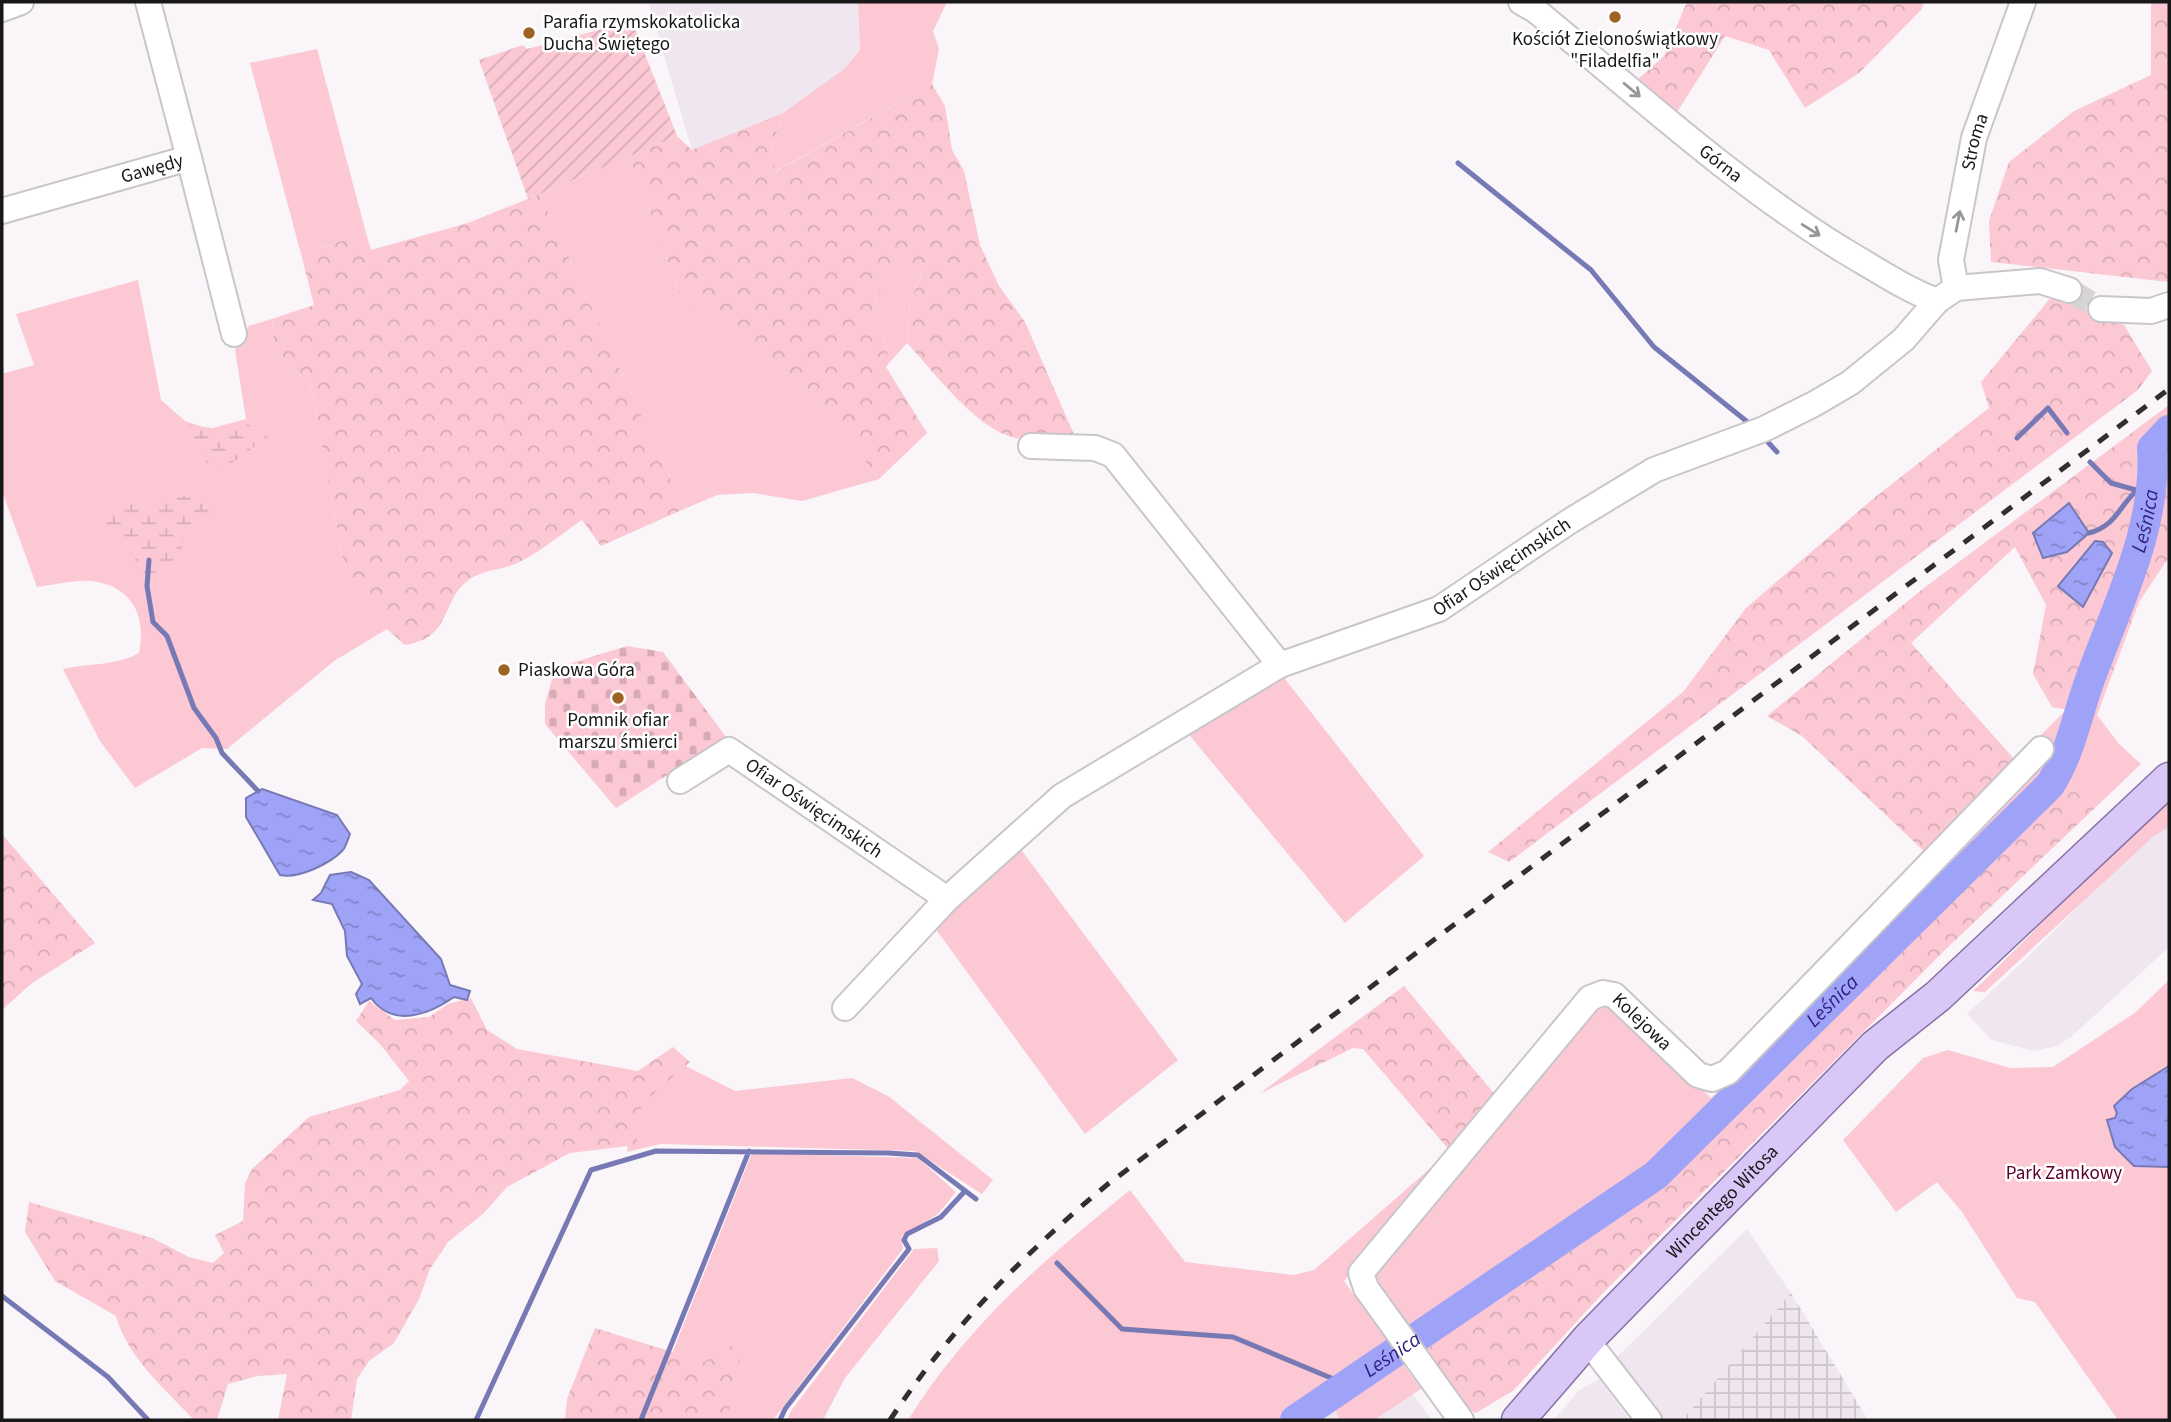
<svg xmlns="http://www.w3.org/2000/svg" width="2171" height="1422" viewBox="0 0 2171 1422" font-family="'Source Sans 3',sans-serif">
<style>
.built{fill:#efe6f0}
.industrial{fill:url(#industrial-grid)}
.green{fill:#fbc8d4}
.forest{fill:url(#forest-crowns)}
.wetland{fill:url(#wetland-marsh)}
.cemetery{fill:url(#cemetery-stones)}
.garden{fill:url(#garden-furrows)}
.water{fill:url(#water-ripples);stroke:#7779b5;stroke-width:2}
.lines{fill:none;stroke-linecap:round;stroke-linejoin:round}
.stream{stroke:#7779b5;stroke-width:5}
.river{stroke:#9fa3f8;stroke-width:30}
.minor-tunnel{stroke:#d7d4d7;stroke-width:24;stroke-dasharray:24 12;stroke-linecap:butt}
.minor-casing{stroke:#c9c6ca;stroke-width:28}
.major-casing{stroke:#8671a5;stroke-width:35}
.minor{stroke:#fff;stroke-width:24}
.major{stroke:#d9c7f7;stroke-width:32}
.rail{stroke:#302f30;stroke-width:5;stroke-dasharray:12 12;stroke-linecap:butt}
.oneway{stroke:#989798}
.poi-dot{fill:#9d6322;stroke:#fff;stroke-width:2.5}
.labels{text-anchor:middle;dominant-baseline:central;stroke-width:5;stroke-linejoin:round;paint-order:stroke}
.poi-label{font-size:19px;fill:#191819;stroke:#fff;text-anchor:start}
.street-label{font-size:19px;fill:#191819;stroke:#fff}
.park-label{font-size:19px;fill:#5a0028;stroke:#fff}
.water-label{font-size:21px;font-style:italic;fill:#302282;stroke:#fff}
</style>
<defs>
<pattern id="industrial-grid" width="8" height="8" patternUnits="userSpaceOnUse" patternTransform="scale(1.75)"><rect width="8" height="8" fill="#efe6f0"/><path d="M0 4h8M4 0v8" fill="none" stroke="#ccc5cd"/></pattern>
<pattern id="forest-crowns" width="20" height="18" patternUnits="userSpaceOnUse" patternTransform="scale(1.75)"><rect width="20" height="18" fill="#fbc8d4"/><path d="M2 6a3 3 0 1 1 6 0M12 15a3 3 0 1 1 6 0" fill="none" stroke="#d7abb5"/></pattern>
<pattern id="wetland-marsh" width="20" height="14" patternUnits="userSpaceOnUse" patternTransform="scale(1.75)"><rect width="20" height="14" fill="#fbc8d4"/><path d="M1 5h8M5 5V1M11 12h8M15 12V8" fill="none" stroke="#d7abb5"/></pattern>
<pattern id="cemetery-stones" width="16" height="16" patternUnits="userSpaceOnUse" patternTransform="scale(1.75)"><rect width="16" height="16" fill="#fbc8d4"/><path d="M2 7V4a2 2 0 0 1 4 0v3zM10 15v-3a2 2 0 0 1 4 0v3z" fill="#d7abb5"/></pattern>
<pattern id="garden-furrows" width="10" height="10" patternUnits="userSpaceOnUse" patternTransform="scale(1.75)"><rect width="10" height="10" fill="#fbc8d4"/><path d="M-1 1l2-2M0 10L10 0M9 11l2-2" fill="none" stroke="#d7abb5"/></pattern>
<pattern id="water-ripples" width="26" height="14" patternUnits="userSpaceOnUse" patternTransform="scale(1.75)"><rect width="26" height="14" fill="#9fa3f8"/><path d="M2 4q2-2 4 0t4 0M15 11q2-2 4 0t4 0" fill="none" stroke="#8184c8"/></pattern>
</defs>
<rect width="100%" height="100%" fill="#f9f5f9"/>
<path class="built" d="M648,2H858L860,50L844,69L783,113L692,150Z
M2169,815V947L2071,1037L2057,1046L2034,1051L1992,1040L1967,1014L2027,958Z
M1747,1229L1791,1293L1682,1420H1663L1615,1359Z
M1393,1369L1432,1420H1317L1350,1399Z
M1599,1379L1630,1420H1554L1579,1390Z"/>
<path class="industrial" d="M1791,1293L1868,1420H1682Z"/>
<path class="green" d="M858,2H947L933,31L939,49L932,84L774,172L770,152L783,113L844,69L860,50Z
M317,49L366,233L301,254L250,63Z
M629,156L680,295L751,343L819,403L879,479L802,501L753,493L717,495L684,509L540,194Z
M900,269H923L910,302L907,343L890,362L882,334L871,316L879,291Z
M138,280L161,400L185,421L209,429L246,419L235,350L249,326L272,319L274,347L311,387L344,565L387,629L334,661L227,749L202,748L135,788L100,741L63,669C89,663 116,666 139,653C146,619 135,590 98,582C81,578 55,585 37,587L2,491V374L34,365L16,314Z
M1281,674L1424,856L1345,923L1186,731Z
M2067,709L2073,710L2062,758L2046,779L1661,1163L1466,1291L1412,1331L1373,1277L1593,1007L1604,1005L1615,1007L1711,1098L2051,749L2039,737Z
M2084,713L2097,715L2119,744L2141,764L2097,806L2060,781L2072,761Z
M2169,801V827L2154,836L1985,992L1973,991C2039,928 2100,860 2169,801Z
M1019,847L1178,1060L1085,1134L932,924Z
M2169,980V1420H2118L2035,1302L2017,1298L1962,1212L1937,1182L1896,1212L1843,1140L1923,1058L1948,1050L2010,1068L2053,1067L2136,1012Z
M682,1064L735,1091L852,1078L888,1096L993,1180L982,1194L915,1151L660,1144L627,1152L633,1100Z
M1450,1151L1344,1281L1391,1346L1280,1420H908C968,1324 1044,1260 1130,1190L1185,1262L1294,1275L1314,1270Z
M752,1153L918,1158L956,1192L938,1214L902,1236L903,1249L773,1420H716L671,1356Z
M937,1248L939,1261L845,1378L823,1420H787L791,1411L914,1249Z
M1401,1361L1421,1389L1374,1420H1340L1335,1410Z"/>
<path class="forest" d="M1687,2H1924L1922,9L1859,73L1805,108L1769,50L1725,36L1674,117L1635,82L1664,56Z
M2151,2H2169V282L1991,262L1989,221L2009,162L2074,111L2151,75Z
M932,84L945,106L952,150L964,171L980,245L999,286L1025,322L1075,437C1054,430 1030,443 1011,437C972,424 934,372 907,343L910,302L923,270L900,269L879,291L871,316L882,334L890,362L886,367L927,433L879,479L819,403L751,343L680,295L629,156L677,136L692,150L783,113L770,152L775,172Z
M540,194L684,509L601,546L582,520C561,534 538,554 515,564C498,571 479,570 465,583C441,604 451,638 405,645L387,629L344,565L311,387L274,347L272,319L314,305L301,254L366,233L371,250L468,223Z
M2052,296L2124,325L2152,371L2138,390L1509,862L1488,852L1683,692L1746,608L1874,498L1989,408L1981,382Z
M2169,405V557L2139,602L2097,715L2052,707L2033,674L2046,605L2015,547L1911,643L2015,760L1928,855L1802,736L1767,716L1924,588Z
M2060,781L2097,806L1946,949L1604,1292L1514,1390L1476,1413L1467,1408L1424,1345L1475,1306L1670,1174L1892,954Z
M2,834L95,943L32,983L2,1010Z
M1404,986L1497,1097L1450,1151L1363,1049L1353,1048L1259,1094Z
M471,998L487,1030L517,1049L638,1071L673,1047L690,1062L642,1104L636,1145L570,1153L507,1187L484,1213L448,1242L430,1269L419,1299L394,1343L369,1361L357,1379L351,1420H278L287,1374L258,1376L228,1384L217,1420H194C166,1390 127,1357 116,1316L55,1281L25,1232L29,1202L152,1238L189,1257L213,1263L224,1253L215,1235L243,1221L245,1183L252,1169L309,1117L400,1090L409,1081L380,1044L356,1021L369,1001L395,1020L429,1017L448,1004Z
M595,1328L704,1362L755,1331L735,1371L728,1420H565L567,1399Z"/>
<path class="wetland" d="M244,422L269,436L233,462L210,470L188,425L219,429Z
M192,495L208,501L210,518L188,526L179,556L148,579L120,536L101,522L114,507Z"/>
<path class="cemetery" d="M627,646L663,652L726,737L616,808L545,724V704L555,668Z"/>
<path class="garden" d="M632,21L677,136L528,199L479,60L523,45L527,49Z"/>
<path class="water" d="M2069,503L2089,533L2067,552L2043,558L2033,533Z
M2095,541L2103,542L2112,553L2083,607L2058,586Z
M262,789L337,815L350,834C348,839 346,846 343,850C330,864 298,879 280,875L246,817V798Z
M351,872L369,880L441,959L450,985L470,991L467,1000L454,997C428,1015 393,1028 371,998L360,1004L356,994L362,984L347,956L345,931L332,904L313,900L321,893L330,875Z
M2169,1066V1167L2134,1166L2115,1147L2107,1120L2115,1118L2117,1113L2114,1106L2132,1089Z
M1393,1348L1400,1357L1307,1420H1284Z"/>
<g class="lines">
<path class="stream" d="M1458,163L1591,270L1654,347L1750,424
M2017,438L2048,408L2067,433
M1766,440L1777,452
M2090,462L2111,483L2136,490
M2089,533C2123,524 2120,494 2150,484
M149,560L147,586L153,622L167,636L194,708L216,738L222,753L258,791
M1057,1263L1122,1329L1233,1337L1348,1385
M2,1296L108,1377L148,1420
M476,1420L591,1170L656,1151L888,1153L918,1155L976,1199
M641,1420L749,1151
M780,1420L785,1409L909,1249L904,1240L907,1234L941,1217L965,1191"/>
<path class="river" id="s1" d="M1295,1420L1656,1175L2050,785C2070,754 2076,720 2088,685C2114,611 2158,529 2152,448L2169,430"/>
<path class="minor-tunnel" d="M2069,290L2101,309"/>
<g class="minor-casing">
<g id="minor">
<path id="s2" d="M1521,2L1535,10C1636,93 1732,181 1843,250C1874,268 1903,288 1937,301"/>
<path d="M2,9L21,2"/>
<path d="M189,158L234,334"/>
<path id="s3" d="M2,211L189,158L148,2"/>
<path id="s4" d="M1956,288L1951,260L1974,138L2023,2"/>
<path d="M2101,309L2151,311L2169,305"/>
<path d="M1031,446L1095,448L1113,455L1280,665"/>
<path id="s5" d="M680,781L729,750L947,899"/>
<path id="s6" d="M845,1008L947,899L1062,796L1280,665L1439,609L1570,521L1654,470L1764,429L1814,404L1850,383L1903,340L1937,301L1956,288L2040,281L2069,290"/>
<path d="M1597,1353L1649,1420"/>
<path id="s7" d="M1461,1420L1366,1288L1361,1273L1590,998L1603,993L1614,995L1698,1075L1712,1079L1728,1072L2041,749"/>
</g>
</g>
<g class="major-casing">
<g id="major">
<path id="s8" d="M1518,1420L1589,1338L1875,1046L1938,996L2169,779"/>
</g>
</g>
<use href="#minor" class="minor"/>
<use href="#major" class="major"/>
<path class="rail" d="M890,1420C950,1329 1024,1253 1108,1184L2169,389"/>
</g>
<defs><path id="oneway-shaft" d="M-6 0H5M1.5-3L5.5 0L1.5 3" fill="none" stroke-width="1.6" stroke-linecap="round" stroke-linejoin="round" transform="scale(1.75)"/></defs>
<g class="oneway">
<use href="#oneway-shaft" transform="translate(1632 90) rotate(40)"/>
<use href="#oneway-shaft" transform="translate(1958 221) rotate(-79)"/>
<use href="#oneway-shaft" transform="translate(1811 230) rotate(32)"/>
</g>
<g class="poi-dot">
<circle cx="1615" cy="17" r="7"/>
<circle cx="529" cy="33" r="7"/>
<circle cx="504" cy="670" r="7"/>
<circle cx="618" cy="698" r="7"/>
</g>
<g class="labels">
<g class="poi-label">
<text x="543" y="22">Parafia rzymskokatolicka<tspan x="543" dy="22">Ducha Świętego</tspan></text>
<text x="1615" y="39" text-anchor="middle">Kościół Zielonoświątkowy<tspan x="1615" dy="22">"Filadelfia"</tspan></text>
<text x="518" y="670">Piaskowa Góra</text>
<text x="618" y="720" text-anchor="middle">Pomnik ofiar<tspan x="618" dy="22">marszu śmierci</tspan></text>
</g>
<g class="street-label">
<text stroke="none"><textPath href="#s4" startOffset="149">Stroma</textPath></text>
<text stroke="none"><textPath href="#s2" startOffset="257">Górna</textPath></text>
<text stroke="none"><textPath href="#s3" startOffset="156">Gawędy</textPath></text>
<text stroke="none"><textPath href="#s6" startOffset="802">Ofiar Oświęcimskich</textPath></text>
<text stroke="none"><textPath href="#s5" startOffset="161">Ofiar Oświęcimskich</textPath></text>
<text stroke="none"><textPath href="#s7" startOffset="600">Kolejowa</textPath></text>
<text stroke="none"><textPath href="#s8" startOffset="299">Wincentego Witosa</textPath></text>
</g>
<g class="park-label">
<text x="2064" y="1173">Park Zamkowy</text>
</g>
<g class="water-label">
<text stroke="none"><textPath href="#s1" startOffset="1272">Leśnica</textPath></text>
<text stroke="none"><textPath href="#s1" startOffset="684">Leśnica</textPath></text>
<text stroke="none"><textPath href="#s1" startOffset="117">Leśnica</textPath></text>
</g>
</g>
<rect width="2171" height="1422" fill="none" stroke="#191819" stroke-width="7"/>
</svg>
